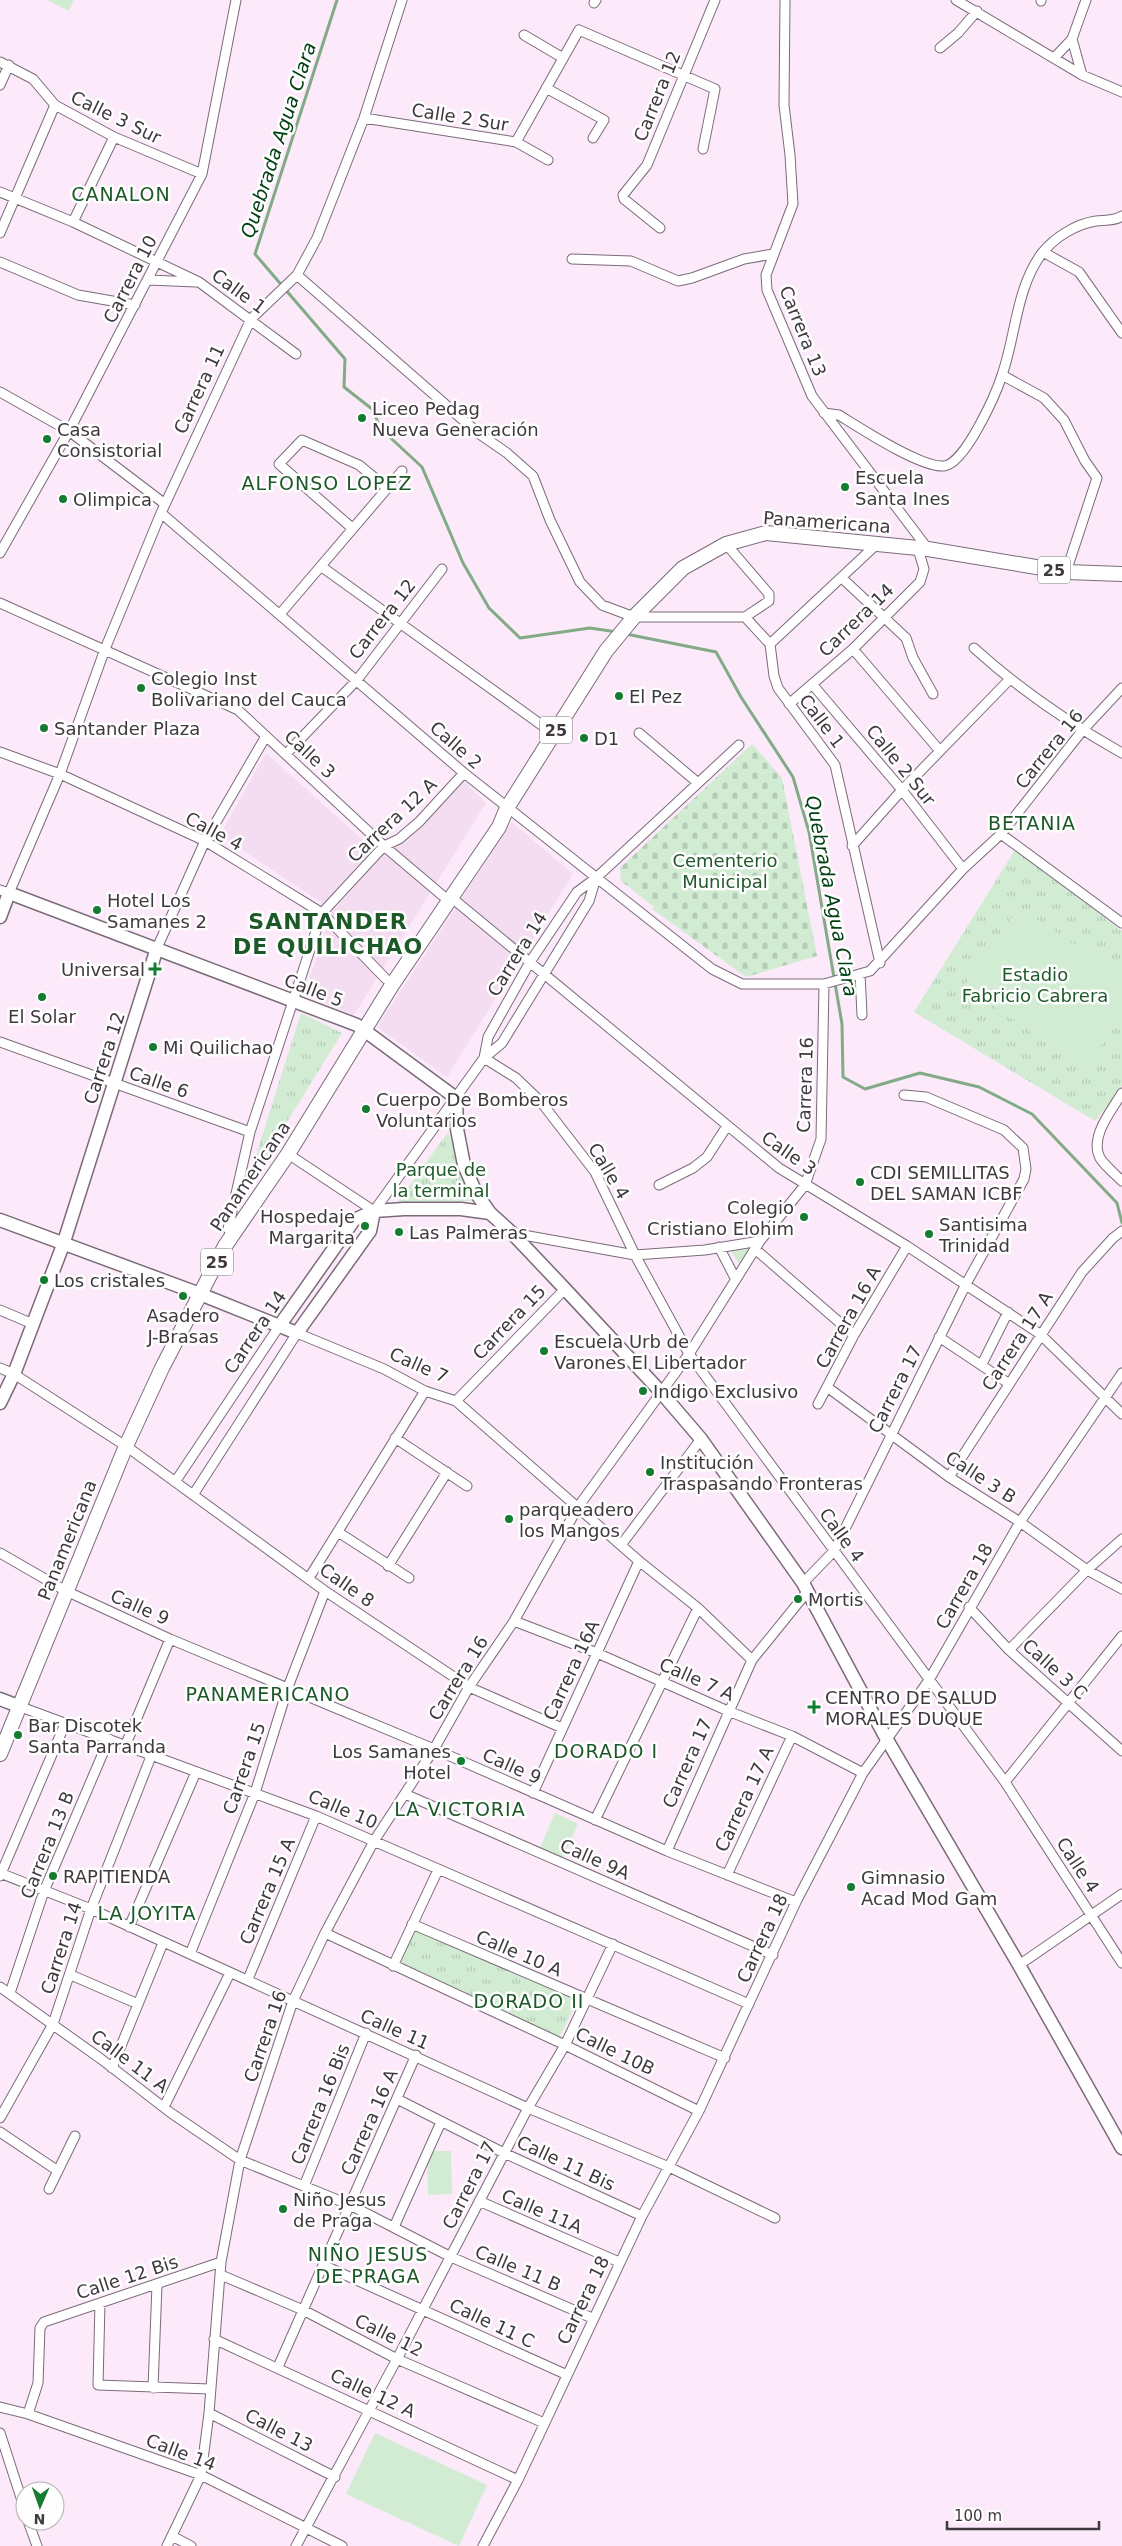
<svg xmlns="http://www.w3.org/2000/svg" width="1122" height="2546" viewBox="0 0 1122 2546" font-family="'DejaVu Sans',sans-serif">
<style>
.built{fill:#f4dcf1}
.cemetery{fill:url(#cemetery-stones)}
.park{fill:url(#park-tufts)}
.garden{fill:#d1ecd3}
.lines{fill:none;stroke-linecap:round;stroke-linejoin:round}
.stream{stroke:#83aa86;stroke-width:3}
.street-casing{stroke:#7b6b7a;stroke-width:11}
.secondary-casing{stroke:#7b6b7a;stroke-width:15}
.primary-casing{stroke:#7b6b7a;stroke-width:16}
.street{stroke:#fff;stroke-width:9}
.secondary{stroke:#fff;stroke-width:12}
.primary{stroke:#fff;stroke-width:14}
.poi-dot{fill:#147c30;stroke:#fefefe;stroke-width:2}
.labels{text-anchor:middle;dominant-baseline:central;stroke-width:5;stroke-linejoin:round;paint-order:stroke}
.shield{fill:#fefefe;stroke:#787378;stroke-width:1}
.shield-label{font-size:16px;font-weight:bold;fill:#3f383e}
.street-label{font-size:18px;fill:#3f383e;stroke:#fefefe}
.poi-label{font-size:18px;fill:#3f383e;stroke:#fefefe;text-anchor:start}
.park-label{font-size:18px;fill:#20592a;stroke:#fefefe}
.water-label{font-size:19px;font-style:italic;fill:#004012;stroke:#fefefe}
.neighbourhood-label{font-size:19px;letter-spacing:1px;fill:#1c5828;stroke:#fefefe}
.district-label{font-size:22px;font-weight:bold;letter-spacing:1px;fill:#1c5828;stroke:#fefefe}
</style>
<defs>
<pattern id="cemetery-stones" width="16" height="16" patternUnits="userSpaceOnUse" patternTransform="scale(1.25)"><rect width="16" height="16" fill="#d1ecd3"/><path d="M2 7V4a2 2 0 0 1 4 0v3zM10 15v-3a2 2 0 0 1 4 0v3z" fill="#b4cbb6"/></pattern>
<pattern id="park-tufts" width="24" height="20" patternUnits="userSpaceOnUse" patternTransform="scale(1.25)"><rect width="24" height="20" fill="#d1ecd3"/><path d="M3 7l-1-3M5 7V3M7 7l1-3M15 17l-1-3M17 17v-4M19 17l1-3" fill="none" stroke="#b4cbb6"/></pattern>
</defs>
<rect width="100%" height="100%" fill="#fceafa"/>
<path class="built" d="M266,753L373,849L323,904L220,835Z
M463,781L486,803L354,1015L304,994L332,912L383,855Z
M512,822L573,874L447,1077L377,1027Z"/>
<path class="cemetery" d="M752,744L782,778L817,956L746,977L652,909L654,907L621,881L620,868Z"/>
<path class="park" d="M1015,850H1020L1122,931V1086L1095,1121L914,1012Z
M301,1013L342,1033L245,1190Z
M448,1132L472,1201L398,1202Z
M752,1247L740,1265L731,1251Z
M415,1926L578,2000L558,2040L398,1964Z"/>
<path class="garden" d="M47,0H74L69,11Z
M1019,907L1122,977V1015L1085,1069L964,986Z
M555,1813L578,1824L562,1860L539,1850Z
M427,2151H451L452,2194L428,2195Z
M375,2433L487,2485L459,2546L346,2494Z"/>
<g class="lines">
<path class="stream" d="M337,0L255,254L345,359L344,387L372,409L381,429L422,467L463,563L489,608L520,638L590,628L617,632
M626,634L716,652L741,697L793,777L809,832L842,1024L843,1077L865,1089L920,1073L979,1087L1032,1114L1117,1203L1122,1223"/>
<g class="street-casing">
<path id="street" d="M785,0L784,105L790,155L793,204L766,275L767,290L812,396L928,549
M956,0L1082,75L1122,92
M1041,1V0
M594,3L596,0
M524,35L563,58
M1072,39L1082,75
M940,48L958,33L977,11
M1054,58L1072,39L1086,0
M0,62L33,79L55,105L114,137L202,174
M0,85L9,65
M546,88L604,120L593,138
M364,118L516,142L548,160
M516,142L579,30L715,89L703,149
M0,192L73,222L199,282L296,354
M73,222L114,137
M660,228L624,199L623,195L647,165L715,0
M0,233L55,105
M1043,252L1079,272L1122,333
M572,259L631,261L678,281L692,278L744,259L773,254
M0,262L78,295L135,305
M297,275L478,433L507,453L533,476L550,520L580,582L602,605L634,617H745L770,644L774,676L778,688L835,765L880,963
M149,280L196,282
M1002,375L1044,398L1064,420L1085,461L1097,478L1066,572
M0,392L69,431L165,504
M824,413L839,415C860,428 921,468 944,466C965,464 996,394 1002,375C1016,335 1016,288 1042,253C1055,237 1076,224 1096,221C1105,220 1115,221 1122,216
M161,513L464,773L712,969L742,984H824L870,971L963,869L1001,834L1082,731L1122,688
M352,528L279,464L302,440L359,465L387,488
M726,544L769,594V601L745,617
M0,553L69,431L202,174L236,0
M322,567L554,734
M842,578L906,638L913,658L933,694
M0,603L238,710L384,846L443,896
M280,614L402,471
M770,644L877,544
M974,648C1019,689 1069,723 1122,753
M853,649L940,751
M812,684L902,790L963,869
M789,704L853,649L920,582L924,569L918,549
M639,733L698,783
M0,752L60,774L205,841L322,913L386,979
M286,754L357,680L442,569
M1001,834L1122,923
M852,846L902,790L1009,680
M0,890L9,893L60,774L105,649L161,513L251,319L297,275L317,238L364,118L402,0
M452,898L779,1168L907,1246L1040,1334L1122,1414
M157,948L205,841L266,736
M860,974L862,1015
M0,1042L250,1132
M484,1058L516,1078L541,1102L595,1172L635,1255L689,1354L1005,1782L1122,1963
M484,1058L488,1037L530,962L577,892L596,878L739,745
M1122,1093C1112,1110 1089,1137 1100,1158C1105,1166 1115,1174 1122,1181
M288,1154L374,1211L484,1058L502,1043L589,901L596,878
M659,1185L693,1168L707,1157L727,1126
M228,1229L250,1132L322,913L384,846L399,839L419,822L464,773
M512,1233L635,1255L705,1250L760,1241
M719,1247L735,1278
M755,1249L854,1335
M0,1310L33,1324
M939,1337L1008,1383
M982,1364L1008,1312
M0,1368L14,1374L121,1443
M827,1387L949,1477L1020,1522L1087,1570L1122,1589
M456,1401L565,1289
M818,1404L854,1335L907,1246
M395,1438L467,1486
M126,1446L325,1591L469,1687L562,1728
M949,1477L1082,1272L1113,1238L1122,1231
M175,1482L280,1325
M193,1495L297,1333L384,1369L425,1391L456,1401L639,1561L698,1608L752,1660
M338,1532L409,1578
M621,1545L701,1439
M0,1553L66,1591L170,1639L434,1749L667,1851L796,1902
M388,1566L447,1472
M309,1578L425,1391
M803,1583L834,1551L966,1284L1024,1179L1026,1169L1023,1148L1004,1130L926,1097L904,1095
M969,1607L1009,1650L1122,1751
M514,1621L597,1653L728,1711L792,1736L863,1773
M1009,1650L1087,1570L1122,1539
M21,1707L316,1816L749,2004
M126,1744L170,1639
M1005,1782L1122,1636
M533,1793L639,1561
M405,1794L773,1955
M595,1820L698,1608
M667,1851L752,1660L807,1592
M0,1873L91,1909L528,2108L669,2167L775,2218
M727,1875L792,1736
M0,1876L65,1724
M412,1924L725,2058
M129,1927L196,1772
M325,1933L565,2045L699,2111
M190,1954L255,1793L288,1687L325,1591
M1019,1965L1122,1894
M393,1966L438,1870
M71,1975L138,2004
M248,1979L316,1816
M0,1987L101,2059L171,2113L240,2160L350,2205L451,2257L592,2318
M10,1993L44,1891L109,1739
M112,2068L163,1943
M397,2099L504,2153L642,2216
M164,2107L230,1973
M0,2118L53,2024L91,1909L152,1754
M0,2132L58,2171
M304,2186L366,2033
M49,2189L75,2136
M479,2201L619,2262
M394,2227L441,2122
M323,2265L565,2374
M221,2275L303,2310L397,2359L544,2423
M100,2303L98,2385L210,2389
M214,2339L518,2480
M278,2367L416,2055
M153,2388L157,2285
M0,2407L28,2414L201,2475L342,2546
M209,2413L335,2477
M28,2414L38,2383L40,2328L44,2322L221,2262
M0,2433L25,2510
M28,2521L37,2546
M172,2536L191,2546
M167,2546L201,2475L209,2413L221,2262L240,2160L293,2001L325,1933L374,1841L434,1749L469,1687L514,1621L578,1507L689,1354L760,1241L805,1185L821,1139L824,984
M296,2546L397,2359L528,2108L565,2045L613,1944
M483,2546L518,2480L642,2216L699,2111L796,1902L863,1773L929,1680L1020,1522L1122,1373"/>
</g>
<g class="secondary-casing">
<path id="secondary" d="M0,917L9,893L357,1025L456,1098L457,1129L464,1165L476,1193L490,1213L512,1233L565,1289L660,1391L701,1439L803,1583L886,1738L1019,1965L1122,2148
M0,1220L200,1294L297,1333L370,1231L374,1211
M280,1325L354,1220L374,1211L404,1209H461L490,1213
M0,1403L14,1374L63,1245L157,948
M0,1699L21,1707"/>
</g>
<g class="primary-casing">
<path id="primary" d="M0,1754L126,1446L162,1368L225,1246L288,1154L392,985L499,827L507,808L606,651L634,617L683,568L726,544L766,533L928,549L1066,572L1122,574"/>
</g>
<use href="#street" class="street"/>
<use href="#secondary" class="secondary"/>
<use href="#primary" class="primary"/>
</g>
<g class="poi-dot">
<circle cx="362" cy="418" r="5"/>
<circle cx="47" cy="439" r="5"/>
<circle cx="845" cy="487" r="5"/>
<circle cx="63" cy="499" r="5"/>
<circle cx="141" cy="688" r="5"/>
<circle cx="619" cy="696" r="5"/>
<circle cx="44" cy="728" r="5"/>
<circle cx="584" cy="738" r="5"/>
<circle cx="97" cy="910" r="5"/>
<path d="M152.5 961.5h5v5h5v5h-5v5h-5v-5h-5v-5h5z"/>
<circle cx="42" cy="997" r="5"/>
<circle cx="153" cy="1047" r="5"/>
<circle cx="366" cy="1109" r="5"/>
<circle cx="860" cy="1182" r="5"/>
<circle cx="804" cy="1217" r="5"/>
<circle cx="365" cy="1226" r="5"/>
<circle cx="399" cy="1232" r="5"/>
<circle cx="929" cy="1234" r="5"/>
<circle cx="44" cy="1280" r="5"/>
<circle cx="183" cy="1296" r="5"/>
<circle cx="544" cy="1351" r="5"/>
<circle cx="643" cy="1391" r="5"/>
<circle cx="650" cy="1472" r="5"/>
<circle cx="509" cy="1519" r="5"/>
<circle cx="798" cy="1599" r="5"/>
<path d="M811.5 1699.5h5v5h5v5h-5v5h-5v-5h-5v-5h5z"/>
<circle cx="18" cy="1735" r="5"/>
<circle cx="461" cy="1761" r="5"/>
<circle cx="53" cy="1876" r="5"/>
<circle cx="851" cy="1887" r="5"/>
<circle cx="283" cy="2209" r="5"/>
</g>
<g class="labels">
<g class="shield">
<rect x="1038" y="556.5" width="32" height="27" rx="4"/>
<rect x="540" y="716.5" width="32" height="27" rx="4"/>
<rect x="201" y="1248.5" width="32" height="27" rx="4"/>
</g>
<g class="shield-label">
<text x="1054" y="570">25</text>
<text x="556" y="730">25</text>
<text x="217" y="1262">25</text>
</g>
<g class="street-label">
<text transform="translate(657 96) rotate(-68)">Carrera 12</text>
<text transform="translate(116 117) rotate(26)">Calle 3 Sur</text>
<text transform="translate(460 117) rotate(9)">Calle 2 Sur</text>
<text transform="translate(130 279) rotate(-63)">Carrera 10</text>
<text transform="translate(239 291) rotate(36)">Calle 1</text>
<text transform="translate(803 331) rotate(68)">Carrera 13</text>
<text transform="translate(199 389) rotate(-65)">Carrera 11</text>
<text transform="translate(827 522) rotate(4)">Panamericana</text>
<text transform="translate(382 619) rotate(-52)">Carrera 12</text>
<text transform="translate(856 620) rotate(-44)">Carrera 14</text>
<text transform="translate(822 721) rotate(53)">Calle 1</text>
<text transform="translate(456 745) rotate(41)">Calle 2</text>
<text transform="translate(1049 749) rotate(-51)">Carrera 16</text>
<text transform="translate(310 754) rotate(43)">Calle 3</text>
<text transform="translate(901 765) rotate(51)">Calle 2 Sur</text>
<text transform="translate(392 820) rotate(-43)">Carrera 12 A</text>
<text transform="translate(214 831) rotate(28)">Calle 4</text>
<text transform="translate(517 954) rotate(-58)">Carrera 14</text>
<text transform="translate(314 990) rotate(21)">Calle 5</text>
<text transform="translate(104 1058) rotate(-72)">Carrera 12</text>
<text transform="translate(159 1082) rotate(19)">Calle 6</text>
<text transform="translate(805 1085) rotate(-88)">Carrera 16</text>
<text transform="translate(789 1153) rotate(35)">Calle 3</text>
<text transform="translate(609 1171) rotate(59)">Calle 4</text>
<text transform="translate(250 1176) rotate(-56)">Panamericana</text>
<text transform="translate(848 1317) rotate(-61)">Carrera 16 A</text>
<text transform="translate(509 1322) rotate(-46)">Carrera 15</text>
<text transform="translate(255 1332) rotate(-56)">Carrera 14</text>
<text transform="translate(1017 1341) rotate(-57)">Carrera 17 A</text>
<text transform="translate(419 1365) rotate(24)">Calle 7</text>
<text transform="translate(895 1389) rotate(-63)">Carrera 17</text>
<text transform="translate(981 1477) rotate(33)">Calle 3 B</text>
<text transform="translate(842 1535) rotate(54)">Calle 4</text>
<text transform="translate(67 1540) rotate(-68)">Panamericana</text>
<text transform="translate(347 1585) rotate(35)">Calle 8</text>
<text transform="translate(964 1586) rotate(-60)">Carrera 18</text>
<text transform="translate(140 1607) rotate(24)">Calle 9</text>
<text transform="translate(1055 1669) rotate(42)">Calle 3 C</text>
<text transform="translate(571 1670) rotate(-65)">Carrera 16A</text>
<text transform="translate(458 1678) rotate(-58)">Carrera 16</text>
<text transform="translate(697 1679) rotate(24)">Calle 7 A</text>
<text transform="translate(687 1763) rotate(-66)">Carrera 17</text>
<text transform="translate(512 1766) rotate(24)">Calle 9</text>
<text transform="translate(244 1768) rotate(-71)">Carrera 15</text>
<text transform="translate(744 1799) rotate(-65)">Carrera 17 A</text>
<text transform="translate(343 1809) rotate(23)">Calle 10</text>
<text transform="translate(47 1845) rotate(-68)">Carrera 13 B</text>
<text transform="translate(595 1859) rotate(24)">Calle 9A</text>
<text transform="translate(1078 1865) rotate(57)">Calle 4</text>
<text transform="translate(267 1891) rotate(-67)">Carrera 15 A</text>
<text transform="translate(762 1938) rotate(-65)">Carrera 18</text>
<text transform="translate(61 1948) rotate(-72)">Carrera 14</text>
<text transform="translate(519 1953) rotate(23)">Calle 10 A</text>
<text transform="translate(395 2029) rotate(24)">Calle 11</text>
<text transform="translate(265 2036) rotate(-71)">Carrera 16</text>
<text transform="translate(615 2051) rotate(26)">Calle 10B</text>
<text transform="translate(130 2061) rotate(37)">Calle 11 A</text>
<text transform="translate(320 2104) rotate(-68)">Carrera 16 Bis</text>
<text transform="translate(369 2122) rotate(-66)">Carrera 16 A</text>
<text transform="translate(566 2163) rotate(25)">Calle 11 Bis</text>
<text transform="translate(469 2185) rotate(-63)">Carrera 17</text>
<text transform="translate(542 2211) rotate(23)">Calle 11A</text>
<text transform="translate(518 2268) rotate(23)">Calle 11 B</text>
<text transform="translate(127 2277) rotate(-18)">Calle 12 Bis</text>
<text transform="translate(583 2300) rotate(-64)">Carrera 18</text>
<text transform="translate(492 2323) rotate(25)">Calle 11 C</text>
<text transform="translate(389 2335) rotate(26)">Calle 12</text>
<text transform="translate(373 2393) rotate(25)">Calle 12 A</text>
<text transform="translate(279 2430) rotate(27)">Calle 13</text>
<text transform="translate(181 2452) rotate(21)">Calle 14</text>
</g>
<g class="poi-label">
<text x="372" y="408">Liceo Pedag<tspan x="372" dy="21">Nueva Generación</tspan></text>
<text x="57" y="429">Casa<tspan x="57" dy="21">Consistorial</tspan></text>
<text x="855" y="477">Escuela<tspan x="855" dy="21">Santa Ines</tspan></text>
<text x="73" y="499">Olimpica</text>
<text x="151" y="678">Colegio Inst<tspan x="151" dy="21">Bolivariano del Cauca</tspan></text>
<text x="629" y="696">El Pez</text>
<text x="54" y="728">Santander Plaza</text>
<text x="594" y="738">D1</text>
<text x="107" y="900">Hotel Los<tspan x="107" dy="21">Samanes 2</tspan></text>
<text x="145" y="969" text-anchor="end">Universal</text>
<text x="42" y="1016" text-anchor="middle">El Solar</text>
<text x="163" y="1047">Mi Quilichao</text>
<text x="376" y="1099">Cuerpo De Bomberos<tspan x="376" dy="21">Voluntarios</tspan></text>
<text x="870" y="1172">CDI SEMILLITAS<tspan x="870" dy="21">DEL SAMAN ICBF</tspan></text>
<text x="794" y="1207" text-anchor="end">Colegio<tspan x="794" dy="21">Cristiano Elohim</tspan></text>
<text x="355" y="1216" text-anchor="end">Hospedaje<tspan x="355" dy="21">Margarita</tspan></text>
<text x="939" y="1224">Santisima<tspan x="939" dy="21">Trinidad</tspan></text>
<text x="409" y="1232">Las Palmeras</text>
<text x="54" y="1280">Los cristales</text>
<text x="183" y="1315" text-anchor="middle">Asadero<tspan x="183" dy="21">J-Brasas</tspan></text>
<text x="554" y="1341">Escuela Urb de<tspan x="554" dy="21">Varones El Libertador</tspan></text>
<text x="653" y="1391">Indigo Exclusivo</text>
<text x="660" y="1462">Institución<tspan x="660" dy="21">Traspasando Fronteras</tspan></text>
<text x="519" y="1509">parqueadero<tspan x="519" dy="21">los Mangos</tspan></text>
<text x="808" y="1599">Mortis</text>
<text x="825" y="1697">CENTRO DE SALUD<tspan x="825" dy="21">MORALES DUQUE</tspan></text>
<text x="28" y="1725">Bar Discotek<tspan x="28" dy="21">Santa Parranda</tspan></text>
<text x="451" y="1751" text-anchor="end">Los Samanes<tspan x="451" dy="21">Hotel</tspan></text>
<text x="63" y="1876">RAPITIENDA</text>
<text x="861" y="1877">Gimnasio<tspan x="861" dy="21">Acad Mod Gam</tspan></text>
<text x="293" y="2199">Niño Jesus<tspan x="293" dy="21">de Praga</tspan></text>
</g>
<g class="park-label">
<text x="725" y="860">Cementerio<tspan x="725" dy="21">Municipal</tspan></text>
<text x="1035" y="974">Estadio<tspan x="1035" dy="21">Fabricio Cabrera</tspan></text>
<text x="441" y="1169">Parque de<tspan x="441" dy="21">la terminal</tspan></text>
</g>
<g class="water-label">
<text transform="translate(278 140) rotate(-72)">Quebrada Agua Clara</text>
<text transform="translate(832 896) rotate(79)">Quebrada Agua Clara</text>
</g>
<g class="neighbourhood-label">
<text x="121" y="194">CANALON</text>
<text x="327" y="483">ALFONSO LOPEZ</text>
<text x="1032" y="823">BETANIA</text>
<text x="268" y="1694">PANAMERICANO</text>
<text x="606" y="1751">DORADO I</text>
<text x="460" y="1809">LA VICTORIA</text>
<text x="147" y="1913">LA JOYITA</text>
<text x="529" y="2001">DORADO II</text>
<text x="368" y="2254">NIÑO JESUS<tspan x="368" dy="22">DE PRAGA</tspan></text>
</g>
<g class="district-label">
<text x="328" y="921">SANTANDER<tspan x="328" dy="25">DE QUILICHAO</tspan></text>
</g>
</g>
<g transform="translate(40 2506) rotate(182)"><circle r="24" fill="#fefefe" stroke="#b2afb1"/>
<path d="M0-4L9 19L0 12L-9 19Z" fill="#147c30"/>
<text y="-8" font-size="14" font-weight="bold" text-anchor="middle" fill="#3f383e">N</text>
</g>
<path d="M947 2521v8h152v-8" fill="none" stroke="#3f383e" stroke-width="2.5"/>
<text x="954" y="2521" font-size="15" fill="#3f383e" stroke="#fefefe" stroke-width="4" paint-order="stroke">100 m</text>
</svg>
